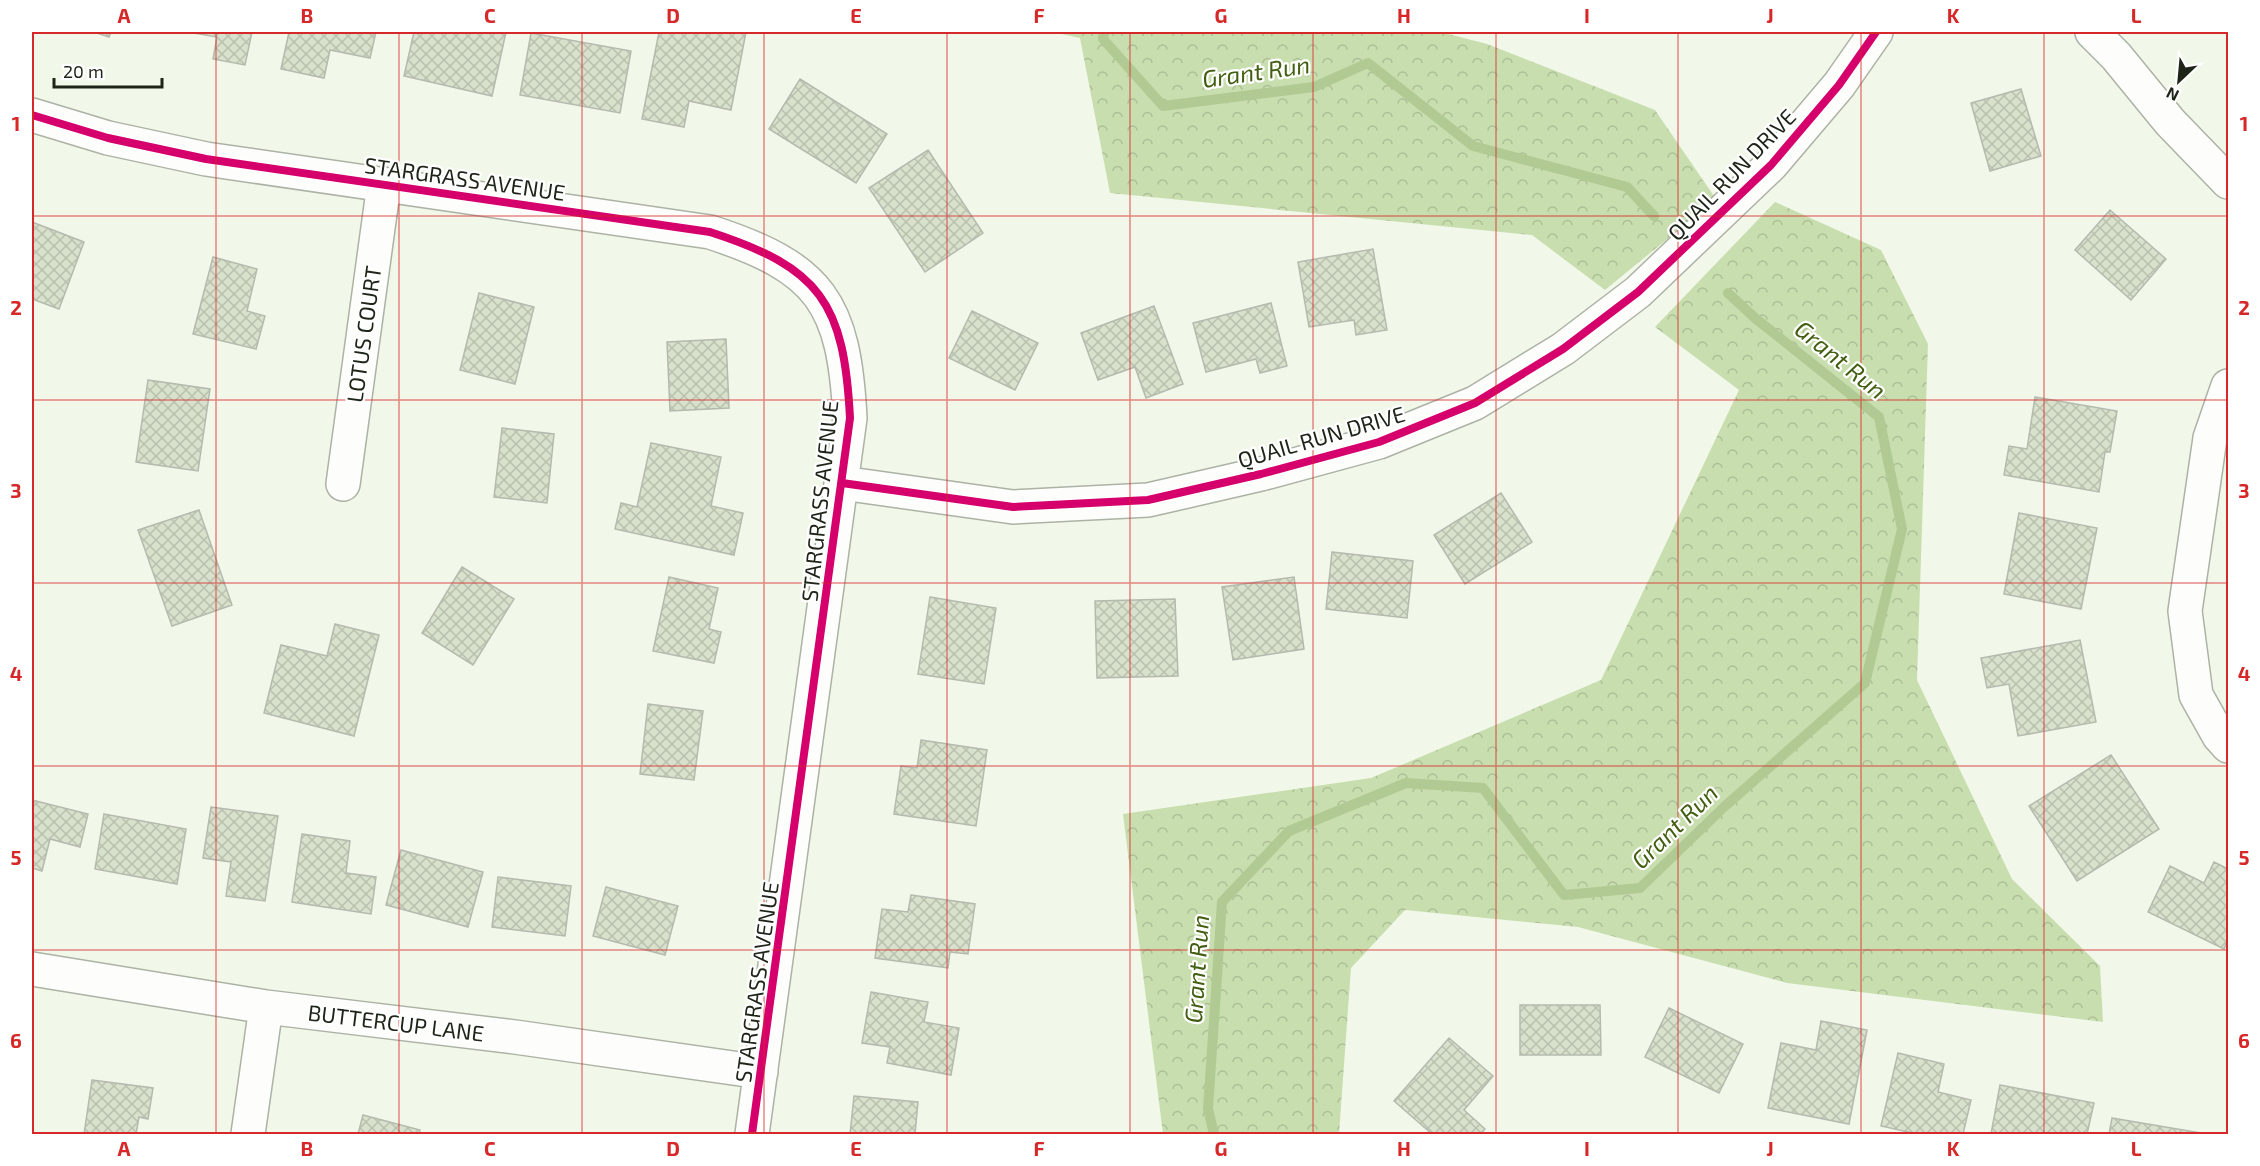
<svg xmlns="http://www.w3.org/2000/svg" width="2260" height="1166" viewBox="0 0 2260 1166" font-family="'Exo 2',sans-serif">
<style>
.forest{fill:url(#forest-crowns)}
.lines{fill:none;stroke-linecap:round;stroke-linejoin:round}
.stream{stroke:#b1ca93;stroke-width:10}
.building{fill:url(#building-cross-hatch);stroke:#b4baae;stroke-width:1.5}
.minor-casing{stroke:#acb2a5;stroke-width:36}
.minor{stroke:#fdfefc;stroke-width:33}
.cycleway-casing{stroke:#fff;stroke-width:11}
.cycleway{stroke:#d6006c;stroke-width:8}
.grid{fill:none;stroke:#d62828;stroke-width:1.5;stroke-opacity:0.55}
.labels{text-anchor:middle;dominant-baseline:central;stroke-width:4.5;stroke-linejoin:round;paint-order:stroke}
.street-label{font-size:22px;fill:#1e2418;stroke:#fff}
.water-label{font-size:24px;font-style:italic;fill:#415e11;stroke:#fff}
.neatline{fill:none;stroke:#d62828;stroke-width:2}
.grid-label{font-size:20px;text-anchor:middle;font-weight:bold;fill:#d62828}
</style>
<defs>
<pattern id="forest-crowns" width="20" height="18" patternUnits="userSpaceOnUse" patternTransform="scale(1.5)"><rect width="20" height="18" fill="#c9deaf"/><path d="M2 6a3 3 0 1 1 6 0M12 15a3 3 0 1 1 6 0" fill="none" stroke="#acbe96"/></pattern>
<pattern id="building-cross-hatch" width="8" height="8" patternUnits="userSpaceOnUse" patternTransform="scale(1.5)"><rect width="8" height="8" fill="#d8e1cc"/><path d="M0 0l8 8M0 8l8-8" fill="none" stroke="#b9c1ae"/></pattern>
</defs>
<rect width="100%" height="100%" fill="#f1f8e9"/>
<path class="forest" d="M1053,32H1441L1487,44L1655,110L1716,199L1605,290L1532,235L1110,193L1080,38Z
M1775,202L1881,250L1928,344L1917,680L2012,879L2100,966L2103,1022L1787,983L1578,927L1405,910L1351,968L1339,1134H1163L1123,814L1371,778L1601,680L1739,390L1655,327Z"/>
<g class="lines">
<path class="stream" d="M1104,32L1103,39L1163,106L1314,87L1368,63L1473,146L1627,187L1654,216
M1214,1134L1208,1109L1222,902L1289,831L1406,783L1483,788L1564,895L1640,888L1724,807L1865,683L1902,529L1879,417L1755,318L1728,293"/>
</g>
<path class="building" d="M94,32H111L109,37Z
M188,32H252L245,65L213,59L217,37Z
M289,32H376L370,58L330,50L324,78L281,69Z
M414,32H506L492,96L404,76Z
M659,32H746L731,110L689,101L684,127L642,119Z
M531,33L631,51L620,113L520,95Z
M800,79L887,134L856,183L769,129Z
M2021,89L2041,156L1990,171L1971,103Z
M928,150L983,233L925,272L869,188Z
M2110,210L2166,259L2131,300L2075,250Z
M32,222L84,242L59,309L32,299Z
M1373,249L1387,330L1356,335L1354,320L1309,327L1298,262Z
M213,257L257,269L247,311L265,316L256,349L193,334Z
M479,293L534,307L515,384L460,370Z
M1271,303L1287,366L1260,373L1256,359L1206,372L1193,323Z
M1154,306L1183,384L1146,398L1135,367L1098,380L1081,333Z
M972,311L1038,343L1015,390L949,358Z
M726,339L729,408L670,411L667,342Z
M148,380L210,389L198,471L136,462Z
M2035,397L2117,411L2110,452H2105L2099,492L2004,475L2009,446L2027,449Z
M502,428L554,434L547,503L494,497Z
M651,443L721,457L711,506L743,513L734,555L615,529L621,503L637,507Z
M1501,493L1532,542L1465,584L1434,535Z
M199,510L232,605L172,626L138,530Z
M2019,513L2097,528L2081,609L2004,594Z
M1332,552L1413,561L1407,618L1326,609Z
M462,567L514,599L473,665L422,633Z
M669,577L718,588L709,629L721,632L714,663L653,651Z
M1294,577L1304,649L1233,660L1222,587Z
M930,597L996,608L984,684L918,674Z
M1175,599L1178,676L1097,678L1095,601Z
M335,624L379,635L354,736L264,713L281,645L327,656Z
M2080,640L2096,722L2018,736L2009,684L1987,688L1981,658Z
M648,704L703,711L694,780L640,774Z
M921,740L987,750L976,826L894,814L901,766L917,768Z
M2111,755L2159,829L2077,881L2029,806Z
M32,800L88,814L80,847L50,839L42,871L32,868Z
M211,807L278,816L265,901L226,896L231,862L203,858Z
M104,814L186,829L177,884L95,869Z
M302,834L350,841L346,873L376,877L371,914L292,902Z
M401,850L483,872L468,927L386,905Z
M2214,862L2228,869V939L2224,949L2148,912L2170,866L2204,883Z
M498,877L571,886L565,936L492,927Z
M606,887L678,906L665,955L593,936Z
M911,895L975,904L968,954L950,952L948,968L875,958L882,909L908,912Z
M871,992L928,1002L924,1022L959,1028L951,1075L887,1063L890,1047L862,1043Z
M1520,1005H1600L1601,1055H1520Z
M1669,1008L1743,1044L1719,1093L1645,1057Z
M1821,1021L1867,1030L1849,1124L1768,1108L1781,1043L1816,1050Z
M1449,1038L1493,1076L1464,1110L1485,1129L1480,1134H1432L1394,1101Z
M1898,1053L1944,1064L1938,1092L1971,1100L1963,1134H1917L1881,1126Z
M92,1080L153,1088L148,1119L139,1117L136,1134H84Z
M2000,1085L2094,1103L2087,1134H1991Z
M854,1096L918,1102L915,1134H850Z
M363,1115L420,1130L419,1134H358Z
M2112,1118L2207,1134H2109Z"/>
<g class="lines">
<g class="minor-casing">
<path id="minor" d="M2092,32L2116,56L2170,122L2228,182
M32,115L108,138L206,159L710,232C821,268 844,303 850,418L752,1134
M2228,386L2210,438L2185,611L2196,695L2219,736L2228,746
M842,483L1013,507L1148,500L1261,474L1379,442L1475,403L1563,349L1638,292L1771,165L1839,85L1876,32
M343,484L384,184
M32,969L266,1007L515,1037L761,1072
M248,1134L266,1007"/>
</g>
<use href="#minor" class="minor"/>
<g class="cycleway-casing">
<path id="cycleway" d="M32,115L108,138L206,159L710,232C821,268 844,303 850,418L752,1134
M842,483L1013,507L1148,500L1261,474L1379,442L1475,403L1563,349L1638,292L1771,165L1839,85L1876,32"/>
</g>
<use href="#cycleway" class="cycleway"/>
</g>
<path class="grid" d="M216,32V1134M399,32V1134M582,32V1134M764,32V1134M947,32V1134M1130,32V1134M1313,32V1134M1496,32V1134M1678,32V1134M1861,32V1134M2044,32V1134M32,216H2228M32,400H2228M32,583H2228M32,766H2228M32,950H2228"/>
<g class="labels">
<g class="street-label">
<text transform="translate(1731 174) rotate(-46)">QUAIL RUN DRIVE</text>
<text transform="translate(465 178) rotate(8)">STARGRASS AVENUE</text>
<text transform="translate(363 334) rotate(-82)">LOTUS COURT</text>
<text transform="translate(1321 436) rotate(-16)">QUAIL RUN DRIVE</text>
<text transform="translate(819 501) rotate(-84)">STARGRASS AVENUE</text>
<text transform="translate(756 982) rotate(-82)">STARGRASS AVENUE</text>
<text transform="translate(396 1022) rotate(7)">BUTTERCUP LANE</text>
</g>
<g class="water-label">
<text transform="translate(1256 71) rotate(-8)">Grant Run</text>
<text transform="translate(1841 359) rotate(39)">Grant Run</text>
<text transform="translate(1674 826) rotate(-44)">Grant Run</text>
<text transform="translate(1196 969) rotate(-86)">Grant Run</text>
</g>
</g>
<rect width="2260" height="1166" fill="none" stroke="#ffffff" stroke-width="66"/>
<g transform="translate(2179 81) rotate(206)" stroke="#ffffff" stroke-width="4.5" paint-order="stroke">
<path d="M0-4.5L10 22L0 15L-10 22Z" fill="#1e2418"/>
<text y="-9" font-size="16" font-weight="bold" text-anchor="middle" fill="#1e2418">N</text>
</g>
<path d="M54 78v9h108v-9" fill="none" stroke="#1e2418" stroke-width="3"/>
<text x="63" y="78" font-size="18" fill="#1e2418" stroke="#ffffff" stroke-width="4.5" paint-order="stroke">20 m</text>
<rect x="33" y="33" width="2194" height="1100" class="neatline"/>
<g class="grid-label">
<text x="124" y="23">A</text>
<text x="307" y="23">B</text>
<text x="490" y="23">C</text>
<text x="673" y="23">D</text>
<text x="856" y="23">E</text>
<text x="1039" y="23">F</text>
<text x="1221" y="23">G</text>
<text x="1404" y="23">H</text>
<text x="1587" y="23">I</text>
<text x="1770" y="23">J</text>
<text x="1953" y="23">K</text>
<text x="2136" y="23">L</text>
<text x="16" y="131">1</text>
<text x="2244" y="131">1</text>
<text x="16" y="315">2</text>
<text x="2244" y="315">2</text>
<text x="16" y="498">3</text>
<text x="2244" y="498">3</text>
<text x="16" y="681">4</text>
<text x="2244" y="681">4</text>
<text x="16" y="865">5</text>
<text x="2244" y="865">5</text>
<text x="16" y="1048">6</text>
<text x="2244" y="1048">6</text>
<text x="124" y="1156">A</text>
<text x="307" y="1156">B</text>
<text x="490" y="1156">C</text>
<text x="673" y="1156">D</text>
<text x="856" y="1156">E</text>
<text x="1039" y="1156">F</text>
<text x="1221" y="1156">G</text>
<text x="1404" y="1156">H</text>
<text x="1587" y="1156">I</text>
<text x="1770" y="1156">J</text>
<text x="1953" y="1156">K</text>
<text x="2136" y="1156">L</text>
</g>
</svg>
